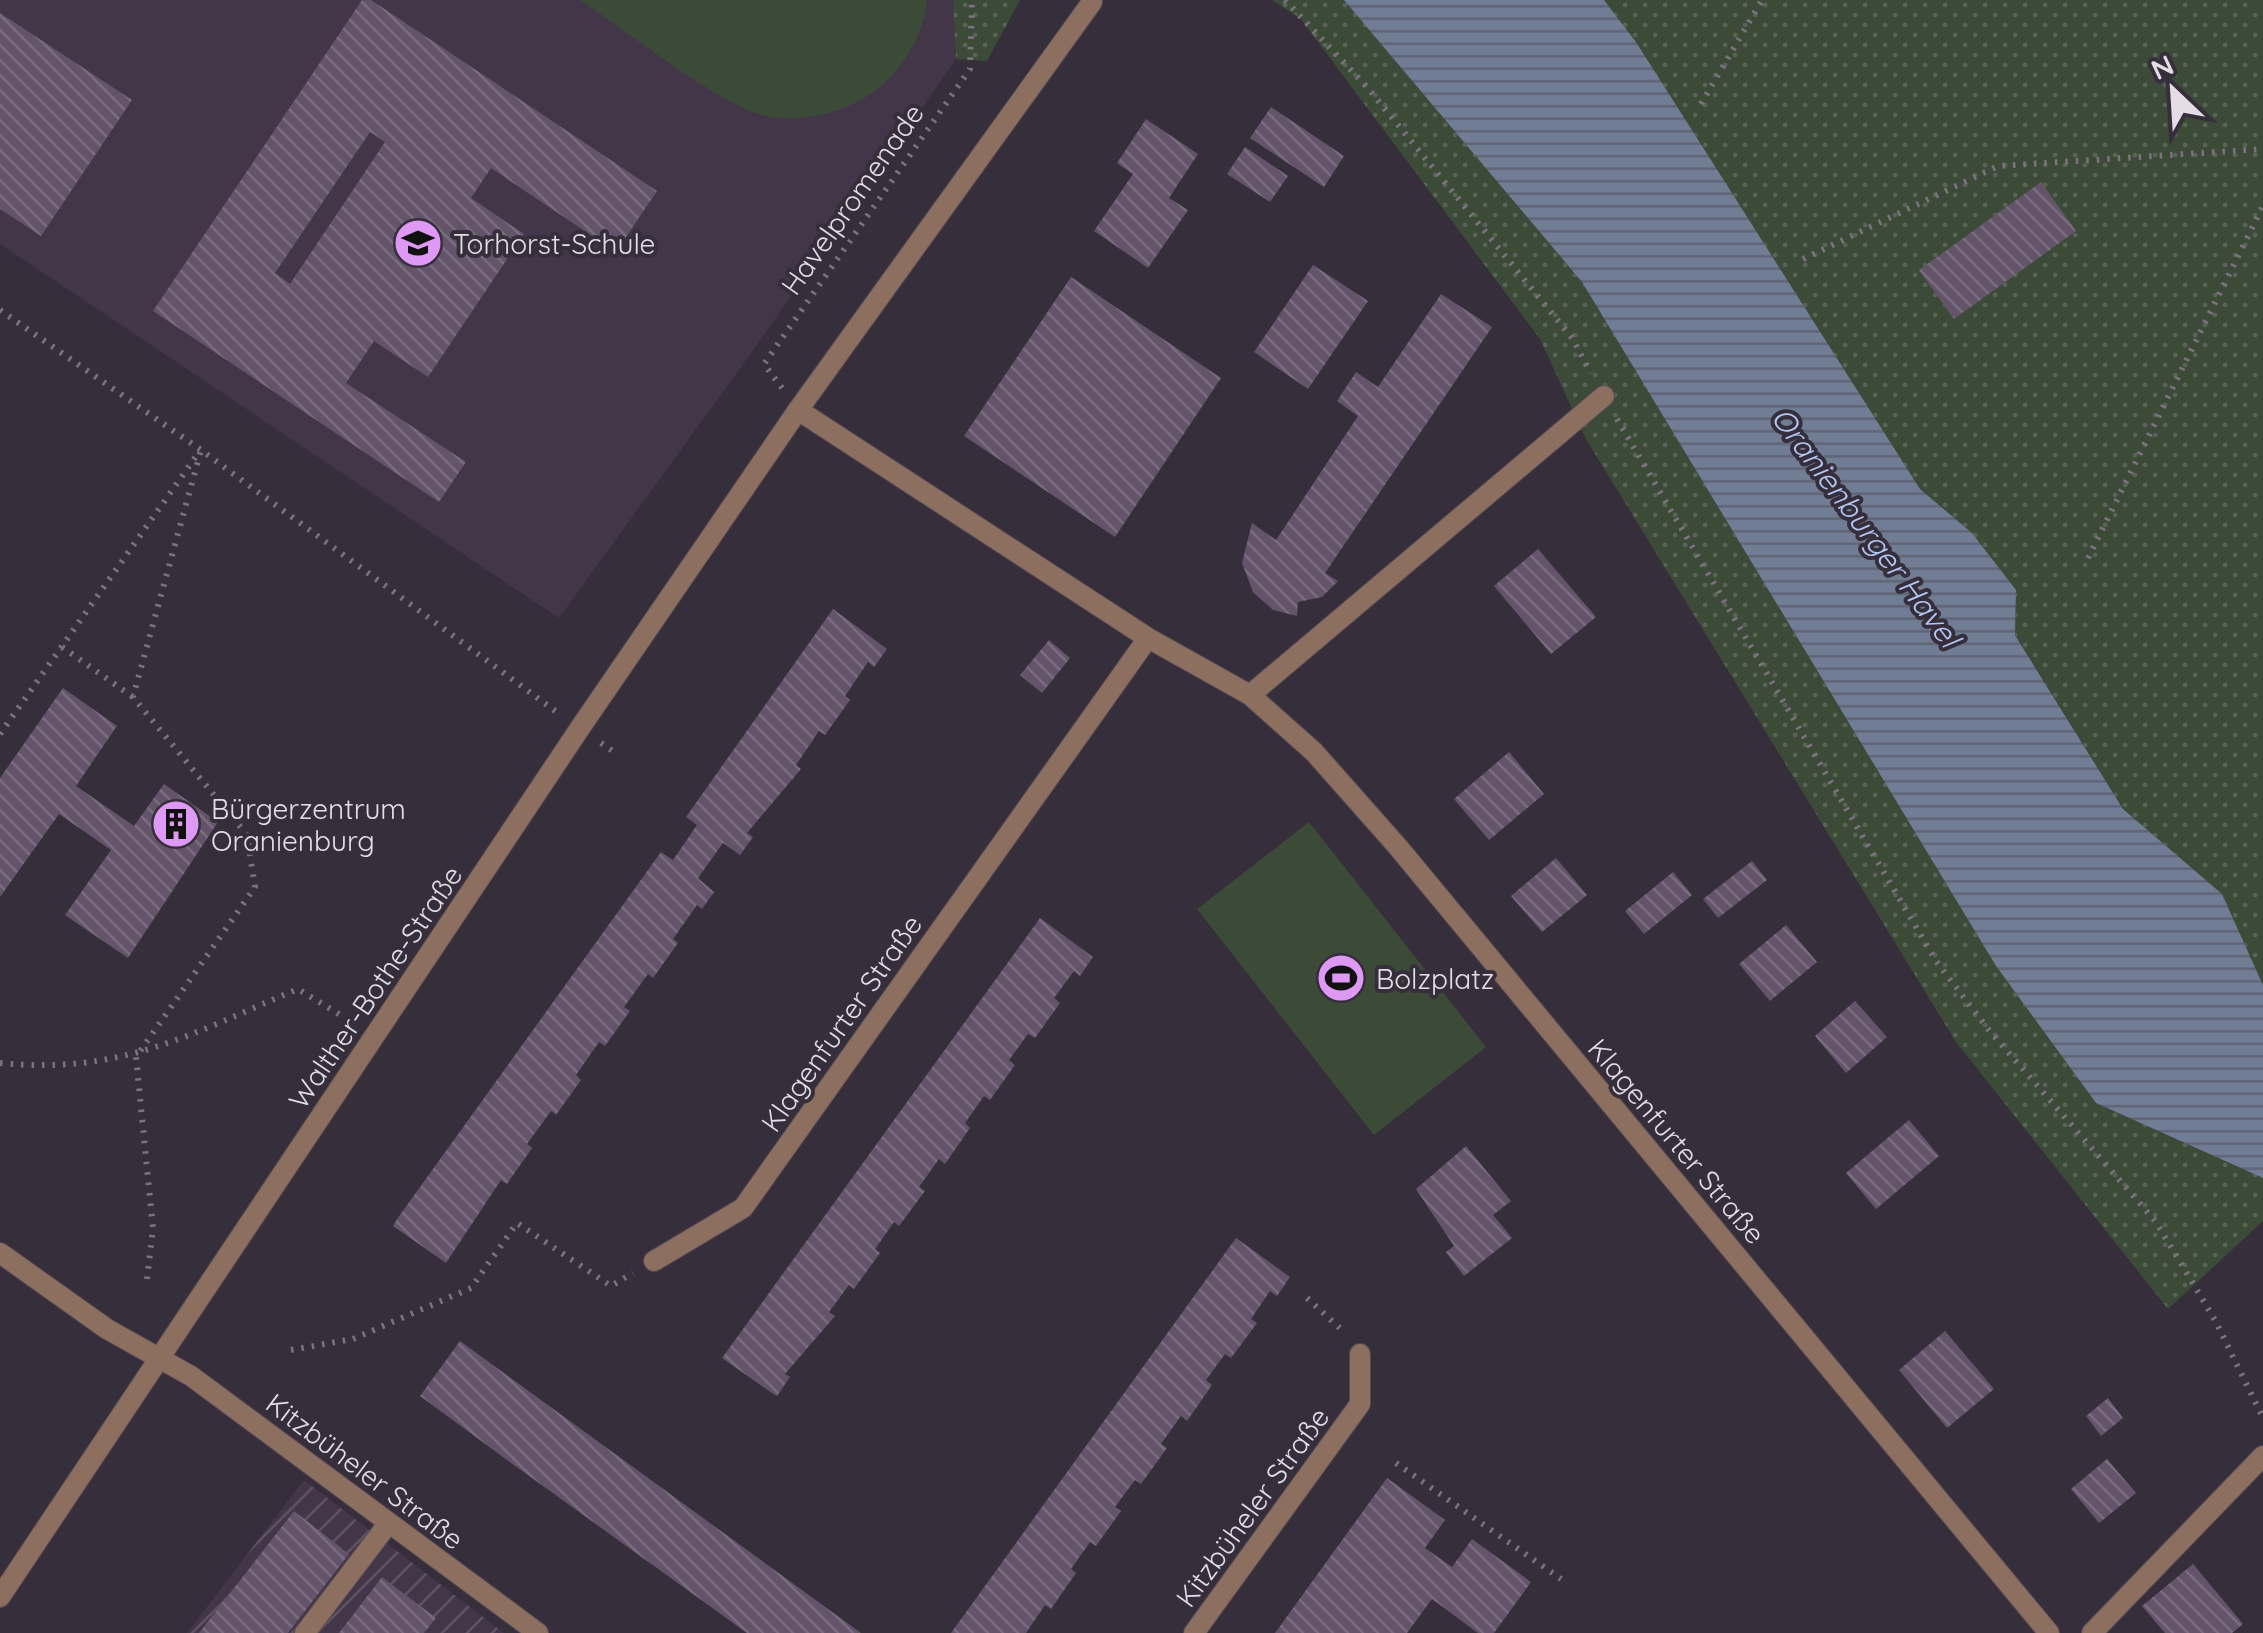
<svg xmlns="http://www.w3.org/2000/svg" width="2263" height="1633" viewBox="0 0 2263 1633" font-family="Quicksand,sans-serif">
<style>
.built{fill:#433648}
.industrial{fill:url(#industrial-furrows)}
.green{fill:url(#green-dots)}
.pitch{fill:#3c4b38}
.water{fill:url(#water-rules)}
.building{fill:url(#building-back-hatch);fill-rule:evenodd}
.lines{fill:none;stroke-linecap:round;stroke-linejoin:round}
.lane-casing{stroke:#534a56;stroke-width:22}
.street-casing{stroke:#534a56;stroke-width:22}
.path{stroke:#7c737f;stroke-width:6;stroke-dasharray:2.5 8;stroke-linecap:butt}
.lane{stroke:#8d6f5f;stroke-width:20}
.street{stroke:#8d6f5f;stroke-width:20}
.labels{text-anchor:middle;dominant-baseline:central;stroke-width:8;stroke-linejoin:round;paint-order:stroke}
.street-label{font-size:28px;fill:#e4dde6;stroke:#372e3b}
.poi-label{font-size:28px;fill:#e4dde6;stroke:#372e3b;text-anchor:start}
.water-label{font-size:30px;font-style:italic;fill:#b1c8f6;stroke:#372e3b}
</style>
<defs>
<pattern id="industrial-furrows" width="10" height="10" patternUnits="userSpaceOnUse" patternTransform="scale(2.5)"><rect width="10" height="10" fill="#433648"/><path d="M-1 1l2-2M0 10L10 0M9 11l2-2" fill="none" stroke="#5e5362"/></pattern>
<pattern id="green-dots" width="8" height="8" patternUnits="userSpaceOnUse" patternTransform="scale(2.5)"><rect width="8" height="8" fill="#3c4b38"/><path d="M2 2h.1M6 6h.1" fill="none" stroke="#586455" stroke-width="1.8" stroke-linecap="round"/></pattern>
<pattern id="water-rules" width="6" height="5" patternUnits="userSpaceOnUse" patternTransform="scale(2.5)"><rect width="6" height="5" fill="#717d95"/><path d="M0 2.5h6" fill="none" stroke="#5f6575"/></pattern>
<pattern id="building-back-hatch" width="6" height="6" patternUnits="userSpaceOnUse" patternTransform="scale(2.5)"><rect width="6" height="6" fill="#64546a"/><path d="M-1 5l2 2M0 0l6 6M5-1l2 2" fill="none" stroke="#7a6c7f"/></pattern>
</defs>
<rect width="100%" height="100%" fill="#372e3b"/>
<path class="built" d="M0,0H953L956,59L757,345L559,618L0,244Z"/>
<path class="industrial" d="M304,1480L504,1633H187Z"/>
<path class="green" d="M953,0H1020L987,61L956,59Z
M1272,0H1344L1582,282L1996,966L2096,1103L2263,1178V1221L2168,1309L1956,1042L1586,439L1540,339L1300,18Z
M1604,0H2263V985L2222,894L2123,809L2015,634L2016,590L1972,533L1920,489L1636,42Z"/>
<path class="pitch" d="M580,0H927C925,33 902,71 876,90C842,116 785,128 745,109C694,85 628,32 580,0Z
M1309,822L1486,1047L1374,1135L1197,909Z"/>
<path class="water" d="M1344,0H1604L1636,42L1920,489L1972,533L2016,590L2015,635L2123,809L2222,894L2263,985V1178L2096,1103L1996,966L1582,282Z"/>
<path class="building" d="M362,0H371L657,191L616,252L491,168L471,198L524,234L428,377L374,341L346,383L466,462L439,502L153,311ZM370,132L385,142L290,284L275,273Z
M0,13L132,100L41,236L0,209Z
M1271,107L1344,156L1324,187L1250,138Z
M1146,119L1198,154L1169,198L1188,210L1148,268L1094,231L1133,174L1117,163Z
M1245,147L1288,176L1270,202L1227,174Z
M2041,182L2076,231L1954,319L1919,270Z
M1313,265L1368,301L1308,389L1254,352Z
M1071,277L1221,378L1115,537L964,436Z
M1441,294L1492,327L1325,573L1338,581L1322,597L1298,602L1297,616L1273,610L1253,592L1242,563L1252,523L1276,540L1358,416L1337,401L1356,372L1378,387Z
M1538,549L1596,617L1551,654L1494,586Z
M833,609L887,649L874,667L868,662L845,696L850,700L825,735L819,731L796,765L801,769L747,833L753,837L740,855L723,843L698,878L714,892L702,909L697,905L673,939L678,943L653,978L648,974L624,1007L630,1011L605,1046L599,1042L576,1075L581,1080L556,1115L551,1111L527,1144L532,1148L507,1184L501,1180L446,1263L393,1226L397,1219L661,852L673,860L697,825L686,817Z
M1049,640L1070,658L1042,693L1020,675Z
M63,688L117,726L76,786L134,826L164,784L218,822L128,958L65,915L111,850L59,814L0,897V778Z
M1509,752L1544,794L1489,840L1454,799Z
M1556,858L1587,895L1542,932L1511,896Z
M1752,861L1767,880L1718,918L1703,899Z
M1673,872L1692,895L1644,934L1625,911Z
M1040,918L1093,957L1080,976L1074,971L1054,998L1060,1003L1035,1038L1028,1034L1009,1060L1015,1065L990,1100L984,1096L965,1123L970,1128L945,1164L939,1159L919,1187L925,1191L899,1226L894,1222L875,1249L880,1253L854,1289L849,1285L829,1312L835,1316L785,1374L790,1377L777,1396L772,1393L722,1358Z
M1786,925L1817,962L1770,1001L1739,964Z
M1855,1001L1887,1037L1846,1073L1815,1036Z
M1909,1120L1939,1156L1876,1209L1846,1173Z
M1466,1146L1511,1201L1493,1215L1512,1238L1464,1276L1446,1252L1454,1246L1416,1189Z
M1236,1238L1290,1277L1277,1296L1270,1291L1251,1319L1257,1323L1231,1358L1225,1354L1206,1380L1212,1385L1187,1421L1181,1416L1161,1444L1167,1448L1141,1484L1135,1480L1115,1507L1121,1511L1096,1546L1090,1542L1071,1569L1076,1573L1051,1609L1045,1605L1026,1633H951Z
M1945,1331L1994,1389L1947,1428L1899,1370Z
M460,1341L861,1633H747L507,1460L420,1396Z
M2108,1398L2123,1418L2101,1436L2086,1416Z
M2107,1459L2136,1493L2099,1523L2071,1489Z
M1387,1478L1445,1520L1425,1548L1452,1567L1472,1539L1531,1582L1494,1633H1478L1432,1599L1407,1633H1275Z
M294,1511L349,1554L288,1633H199Z
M2193,1564L2243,1624L2232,1633H2165L2142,1606Z
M382,1577L436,1618L424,1633H339Z"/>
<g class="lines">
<g class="lane-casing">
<path id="lane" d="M798,410L1092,2
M305,1633L388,1524"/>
</g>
<g class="street-casing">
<path id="street" d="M1250,695L1604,396
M0,1253L107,1329L191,1376L538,1633
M654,1261L743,1208L1148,638
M0,1597L580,728L798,410L1148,638L1250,695L1314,752L1398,847L2049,1633
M1194,1633L1360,1404V1354
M2092,1633L2263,1456"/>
</g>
<path class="path" d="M1285,0L1367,87L1572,338L1591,373
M1701,104L1762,0
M1803,259L1998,166L2263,149
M0,310L201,450L558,713
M782,388L764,364L970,69L972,0
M1617,419L1936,961L1988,1029L2156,1222L2215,1320L2263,1418
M2088,558L2263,206
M62,647L133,697
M0,734L197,455
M601,743L617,754
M0,1063C122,1075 190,1034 298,989L350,1021
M147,1279L153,1228L136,1057L255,887L247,835L133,697L201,450
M1307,1298L1343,1331
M291,1350L353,1339L471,1288L517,1223L611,1286L633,1273
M1396,1463L1561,1579"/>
<use href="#lane" class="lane"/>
<use href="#street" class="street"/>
</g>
<defs>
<g id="school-disc" transform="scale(2.5)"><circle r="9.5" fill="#dd99f3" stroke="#372e3b"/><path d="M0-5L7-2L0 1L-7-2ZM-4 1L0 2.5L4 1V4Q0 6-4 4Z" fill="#111"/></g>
<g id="building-disc" transform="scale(2.5)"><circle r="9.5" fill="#dd99f3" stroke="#372e3b"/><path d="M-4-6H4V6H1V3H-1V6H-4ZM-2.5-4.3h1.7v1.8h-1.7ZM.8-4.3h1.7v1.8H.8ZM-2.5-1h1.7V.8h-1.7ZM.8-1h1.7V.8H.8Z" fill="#111"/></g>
<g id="stadium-disc" transform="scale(2.5)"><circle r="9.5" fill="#dd99f3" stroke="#372e3b"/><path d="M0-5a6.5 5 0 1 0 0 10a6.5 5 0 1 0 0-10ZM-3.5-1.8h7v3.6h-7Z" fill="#111"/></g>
</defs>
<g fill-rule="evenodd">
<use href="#school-disc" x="418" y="243"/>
<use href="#building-disc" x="176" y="824"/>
<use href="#stadium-disc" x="1341" y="978"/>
</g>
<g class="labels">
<g class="street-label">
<text transform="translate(852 199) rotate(-55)">Havelpromenade</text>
<text transform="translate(375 987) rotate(-56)">Walther-Bothe-Straße</text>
<text transform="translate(841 1023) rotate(-55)">Klagenfurter Straße</text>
<text transform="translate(1677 1141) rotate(50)">Klagenfurter Straße</text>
<text transform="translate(365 1471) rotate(37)">Kitzbüheler Straße</text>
<text transform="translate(1252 1507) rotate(-54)">Kitzbüheler Straße</text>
</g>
<g class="poi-label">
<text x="453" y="243">Torhorst-Schule</text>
<text x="211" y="808">Bürgerzentrum<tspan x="211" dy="32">Oranienburg</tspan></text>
<text x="1376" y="978">Bolzplatz</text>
</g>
<g class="water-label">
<text transform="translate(1866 527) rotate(53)">Oranienburger Havel</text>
</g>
</g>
<g transform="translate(2173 90) rotate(335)" stroke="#372e3b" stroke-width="8" paint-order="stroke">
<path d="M0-8L18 38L0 25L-18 38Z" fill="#e4dde6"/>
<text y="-15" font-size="28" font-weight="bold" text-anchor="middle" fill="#e4dde6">N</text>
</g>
</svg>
